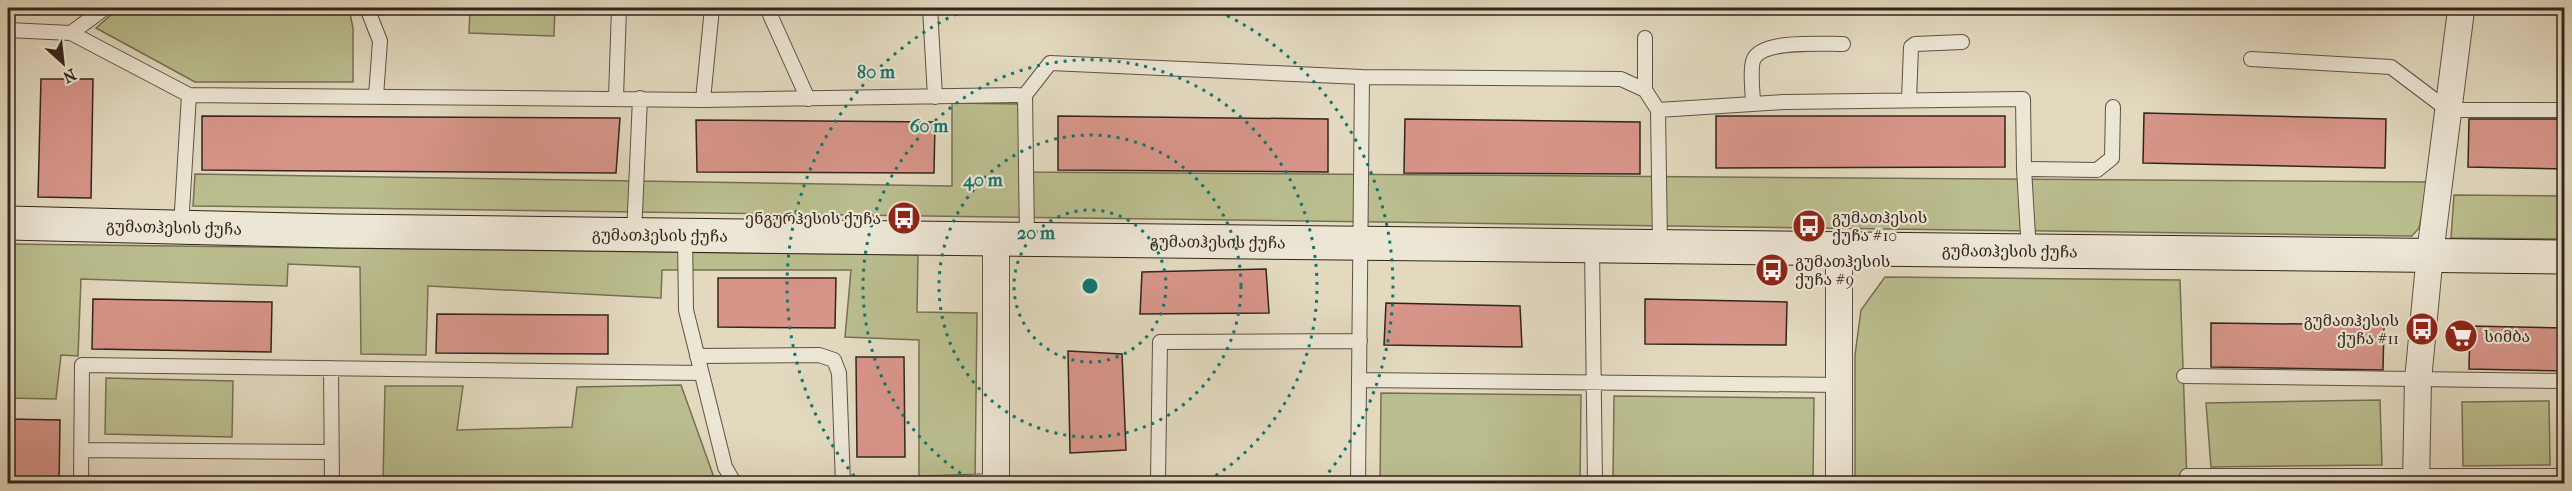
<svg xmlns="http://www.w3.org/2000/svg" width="2572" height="491" viewBox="0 0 2572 491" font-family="'IM FELL French Canon','Noto Serif Georgian',serif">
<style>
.green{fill:#babd8e;stroke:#777055;stroke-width:1.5}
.building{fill:#d79589;stroke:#34241c;stroke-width:1.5}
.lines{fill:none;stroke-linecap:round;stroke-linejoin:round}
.lane-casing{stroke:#605145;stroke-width:16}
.street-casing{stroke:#605145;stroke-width:28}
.secondary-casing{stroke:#34241c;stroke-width:35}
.lane{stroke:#ece6d5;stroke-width:14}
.street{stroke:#ece6d5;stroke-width:26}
.secondary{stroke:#ece6d5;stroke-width:33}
.ring{fill:none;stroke:#0f766e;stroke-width:3;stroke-dasharray:3 6}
.labels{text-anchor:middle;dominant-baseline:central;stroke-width:4.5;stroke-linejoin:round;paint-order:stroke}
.poi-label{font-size:16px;fill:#34241c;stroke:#ece6d5;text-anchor:start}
.street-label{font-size:16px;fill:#34241c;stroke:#ece6d5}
.centre{fill:#0f766e;stroke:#ece6d5;stroke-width:3}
.ring-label{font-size:18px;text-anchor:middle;font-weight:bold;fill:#0f766e;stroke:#ece6d5;stroke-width:4.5;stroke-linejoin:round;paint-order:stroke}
</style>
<rect width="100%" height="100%" fill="#e2d9bf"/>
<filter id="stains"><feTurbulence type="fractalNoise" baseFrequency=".00333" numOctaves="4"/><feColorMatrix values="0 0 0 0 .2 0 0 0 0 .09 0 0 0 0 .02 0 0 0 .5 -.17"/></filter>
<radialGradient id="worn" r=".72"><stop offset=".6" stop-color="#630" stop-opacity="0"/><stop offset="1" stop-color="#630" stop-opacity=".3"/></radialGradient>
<path class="green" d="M8,8H49L38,15L8,11Z
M119,8H349L353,28V82H195L96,28Z
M470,8H555L554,36L469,33Z
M952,103L1019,104L1021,172L2429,182L2419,228L2412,236L193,206L195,174L952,186Z
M2454,195L2564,196V239L2451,238Z
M8,244L918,255L917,312L977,313L975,483H919V340L845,337L851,270H662L661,298L428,286L426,355L361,354L360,267L288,264L287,286L81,279L78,356L61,355L56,399L8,398Z
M1885,277L2180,280L2187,483L1855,484V355L1861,310Z
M106,378L233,381L232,437L105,434Z
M681,385L716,483H383L385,386H463L457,430L572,427L577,387Z
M1381,393L1581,395L1580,483H1380Z
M1614,396L1814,398L1813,483H1613Z
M2380,400L2382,465L2211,467L2206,403Z
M2549,401L2550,465L2463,466L2462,402Z"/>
<path class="building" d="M41,79H93L91,198L38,197Z
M2144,113L2386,119L2385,168L2143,163Z
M202,116L620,118L616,173L202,170Z
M1058,116L1328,119V172L1058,170Z
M1716,116H2005V167L1716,168Z
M1405,119L1640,122V174L1404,173Z
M2469,119H2565V169L2468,167Z
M696,120L935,122L934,173L697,172Z
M1266,269L1269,313L1140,314L1142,272Z
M718,278H836L835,328L718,327Z
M93,299L272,302L271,352L92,349Z
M1645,299L1787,302L1786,345L1645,344Z
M1386,303L1520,306L1522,347L1384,345Z
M437,314L608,315V354L436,353Z
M2211,323L2384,325L2383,370L2211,367Z
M2470,326L2565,328V371L2469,369Z
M1068,351L1122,354L1126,450L1070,453Z
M856,357H904L905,457H857Z
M8,419L60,420L59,483H8Z"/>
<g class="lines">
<g class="lane-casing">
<path id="lane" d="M367,8L380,41L376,96
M767,8L808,99
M930,8L935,97
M8,30L71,33L105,8
M71,33L189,95
M1645,38V90
M2251,59L2391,67L2448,110H2564
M616,97L619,8
M703,100L712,8
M1909,100L1911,47L1915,44L1962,42
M1753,104C1753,94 1749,64 1755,57C1767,40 1823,44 1843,44
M1658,110L1784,102L2023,99L2024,169L2029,252
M2024,169L2097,170L2112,158L2113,107
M181,227L189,95L703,100L1025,95
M634,235L640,98
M685,235L686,310L725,467L733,481L739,484
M1027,239L1025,95L1050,63L1362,77L1621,79L1645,90L1658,110L1660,247
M1592,246L1595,484
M697,356L819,355L834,360L839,373L843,484
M331,368L332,484
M2184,376L2564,381
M1360,380L1839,385
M81,450L331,452
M2187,476H2564
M81,484L82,365L701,373
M904,484L996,481
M1160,484L1158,480L1160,342L1360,341
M1358,484L1362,77"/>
</g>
<g class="street-casing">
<path id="street" d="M1839,249V484
M996,484V239
M2416,484L2418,380L2430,254L2461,10"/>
</g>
<g class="secondary-casing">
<g id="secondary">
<path id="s1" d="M8,223L339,231L996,239L2564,257"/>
</g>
</g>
<use href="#lane" class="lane"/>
<use href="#street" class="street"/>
<use href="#secondary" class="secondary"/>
</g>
<g class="ring">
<circle cx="1090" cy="286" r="76"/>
<circle cx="1090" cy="286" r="151"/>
<path d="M976 483A227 227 0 1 1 1204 483"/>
<path d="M860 483A303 303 0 0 1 969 8M1211 8A303 303 0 0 1 1320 483"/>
</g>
<defs>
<g id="bus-disc" transform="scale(1.725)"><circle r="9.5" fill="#8f2418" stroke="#ece6d5"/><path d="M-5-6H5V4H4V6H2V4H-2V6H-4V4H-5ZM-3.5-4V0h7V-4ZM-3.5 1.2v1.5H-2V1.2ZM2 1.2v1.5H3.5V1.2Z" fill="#fff"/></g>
<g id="supermarket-disc" transform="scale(1.725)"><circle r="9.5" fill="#8f2418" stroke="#ece6d5"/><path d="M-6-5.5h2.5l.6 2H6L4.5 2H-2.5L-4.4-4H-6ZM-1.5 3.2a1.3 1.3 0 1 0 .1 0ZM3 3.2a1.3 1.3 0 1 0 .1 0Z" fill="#fff"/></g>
</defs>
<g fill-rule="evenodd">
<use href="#bus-disc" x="904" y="218"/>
<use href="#bus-disc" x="1809" y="226"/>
<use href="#bus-disc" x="1772" y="270"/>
<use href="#bus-disc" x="2422" y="329"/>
<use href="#supermarket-disc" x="2461" y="336"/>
</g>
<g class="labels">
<g class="poi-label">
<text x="1832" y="217">გუმათჰესის<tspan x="1832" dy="18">ქუჩა #10</tspan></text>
<text x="881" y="218" text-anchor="end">ენგურჰესის ქუჩა</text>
<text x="1795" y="261">გუმათჰესის<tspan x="1795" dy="18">ქუჩა #9</tspan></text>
<text x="2399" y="320" text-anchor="end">გუმათჰესის<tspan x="2399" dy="18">ქუჩა #11</tspan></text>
<text x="2484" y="336">სიმბა</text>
</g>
<g class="street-label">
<text stroke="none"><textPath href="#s1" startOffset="166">გუმათჰესის ქუჩა</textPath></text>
<text stroke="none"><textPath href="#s1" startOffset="652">გუმათჰესის ქუჩა</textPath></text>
<text stroke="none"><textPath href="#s1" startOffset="1210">გუმათჰესის ქუჩა</textPath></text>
<text stroke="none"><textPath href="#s1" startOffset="2002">გუმათჰესის ქუჩა</textPath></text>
</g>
</g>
<circle cx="1090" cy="286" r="9" class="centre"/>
<g class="ring-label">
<text x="876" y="78">80 m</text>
<text x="929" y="132">60 m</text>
<text x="983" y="186">40 m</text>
<text x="1036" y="239">20 m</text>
</g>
<rect width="2572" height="491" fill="none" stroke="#e2d9bf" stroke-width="30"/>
<rect x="9" y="9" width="2554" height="473" fill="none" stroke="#34241c" stroke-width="3"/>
<rect x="15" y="15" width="2542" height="461" fill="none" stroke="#34241c" stroke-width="1.5"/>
<g transform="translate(63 63) rotate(153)" stroke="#ece6d5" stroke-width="4.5" paint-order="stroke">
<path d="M0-4.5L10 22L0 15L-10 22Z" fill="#34241c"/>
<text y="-9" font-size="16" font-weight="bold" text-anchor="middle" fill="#34241c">N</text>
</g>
<rect width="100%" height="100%" filter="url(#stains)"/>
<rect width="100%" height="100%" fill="url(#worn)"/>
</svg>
